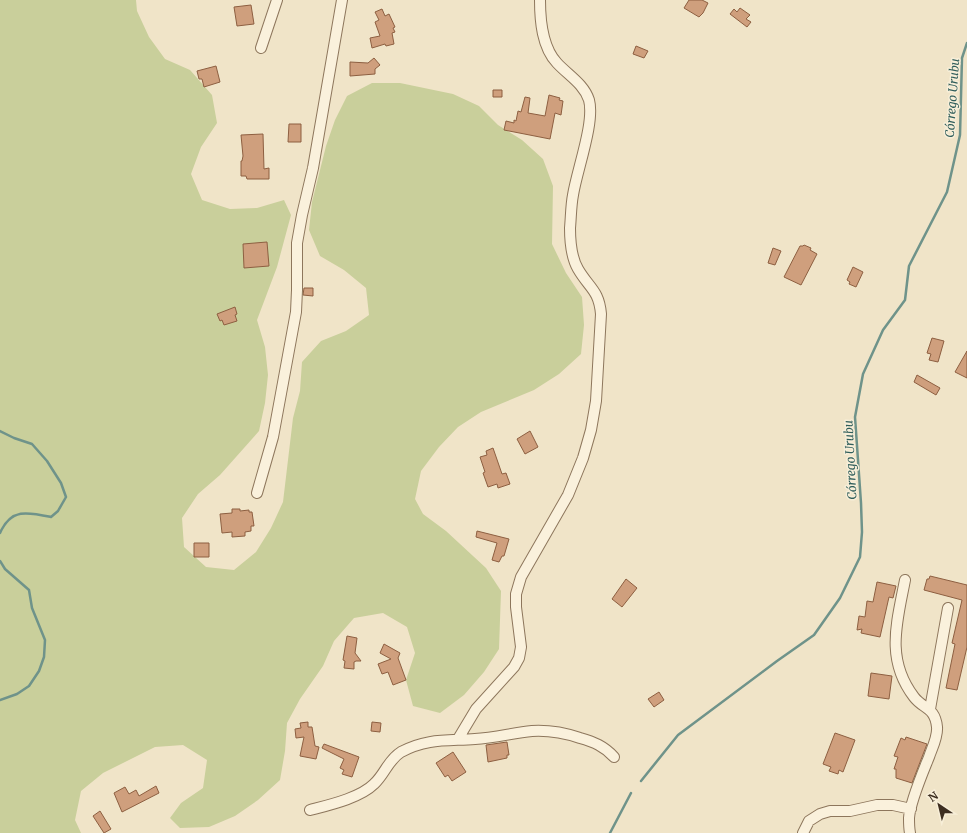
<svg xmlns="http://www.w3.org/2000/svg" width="967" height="833" viewBox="0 0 967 833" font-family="Merriweather,serif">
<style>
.green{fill:#c9cf9b}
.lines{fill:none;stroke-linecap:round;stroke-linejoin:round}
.stream{stroke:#6f938a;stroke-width:2.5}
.building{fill:#cf9f7d;stroke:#8d5f41}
.street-casing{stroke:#8d765c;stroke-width:12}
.street{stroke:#faf1dc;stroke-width:10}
.labels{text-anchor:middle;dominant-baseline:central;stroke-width:3;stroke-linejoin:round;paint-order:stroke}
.water-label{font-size:12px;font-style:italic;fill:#2f5d5a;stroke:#f7eed8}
</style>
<rect width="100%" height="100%" fill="#f0e4c8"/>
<path class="green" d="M0,0H136L137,11L149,37L165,59L190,70L212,95L217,123L201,147L191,174L202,200L230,209L257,208L284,200L291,215L277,267L257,320L265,347L268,375L265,403L259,431L220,475L198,494L182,518L184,547L206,567L234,570L256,552L271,528L283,502L293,418L300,391L302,362L321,341L346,331L369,315L366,288L344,270L320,256L309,230L312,202L326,146L335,120L347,96L372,83H400L453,94L479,106L498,125L522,140L543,159L553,186L552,244L566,273L582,297L584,325L581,354L559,374L534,390L481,412L458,427L439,447L421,471L415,499L423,514L446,531L486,568L501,591L499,649L484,672L464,695L440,713L413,706L406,680L415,653L407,627L383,613L354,618L334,641L323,666L300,699L287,723L285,751L280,780L258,800L235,816L209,827L180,828L170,818L181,803L203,788L207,760L183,745L155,747L103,773L81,791L75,820L81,833H0Z"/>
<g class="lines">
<path class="stream" d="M0,431L14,438L32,444L47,461L61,483L66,497L58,511L51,517C28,512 11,508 0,533
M0,561L5,569L29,590L32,608L45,640L44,657L39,671L29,686L17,694L0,700
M641,781L678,735L777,661L814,635L840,598L860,557L862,532L861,503L855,417L863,374L883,330L905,300L909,266L947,192L960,135L962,58L967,43
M610,833L631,793"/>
</g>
<path class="building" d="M689,0H702L708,3L703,13L699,17L684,8Z
M251,5L254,24L237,26L234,7Z
M740,8L750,15L746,19L751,22L747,27L730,14L734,9L737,12Z
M382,9L385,16L389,14L395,27L393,28L395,32L392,33L394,44L386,46L385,44L372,48L370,38L380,36L375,22L379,20L375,12Z
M636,46L648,51L644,58L633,54Z
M374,58L380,65L375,69V74L350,76V62L368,63Z
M216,66L220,82L204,87L202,79H199L197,71Z
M493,90H502V97H493Z
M549,95L560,98L559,100L563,101L561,115L555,113L550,139L504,130L506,121L514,123V120L516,121L518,111L521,112L525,97L530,98L528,113L545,116Z
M289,124H301V142H288Z
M263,134L264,169L269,168V179H247L246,176H241V161H242L243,156L241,135Z
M267,242L269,266L244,268L243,244Z
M804,245L811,248L810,250L817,254L801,285L784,277L800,246H803Z
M773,248L781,251L775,265L768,263Z
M853,267L863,272L856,287L849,284L850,282L847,280Z
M304,288H313V296L303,295Z
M235,307L237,314L235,315L237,321L224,325L222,320L220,321L217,314Z
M932,338L944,341L938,362L929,360L931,354L927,353Z
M967,351V378L955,372Z
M917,375L940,388L936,395L914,382Z
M530,431L538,447L525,454L517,439Z
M493,448L502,474L506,473L510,484L498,488L497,484L488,487L483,473L485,472L480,457L487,455L486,451Z
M232,509H240V511L249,510V512H252L254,526H251V531L245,532V536L232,537V532L222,533L220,514L232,513Z
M477,531L509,539L504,556H502L499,562L492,560L497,543L476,537Z
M194,543H209V557H194Z
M930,576L967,585V647L957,690L946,688L954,649L955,644L952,643L962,600L924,590L927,579H929Z
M626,579L637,588L622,607L612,599Z
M877,582L896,586L893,598L889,597L880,637L861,633L862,629L857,630L859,616L865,617L867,601L873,602Z
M347,636L357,638L355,653L361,661H356L354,662V669L344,668L345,661L343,660Z
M384,644L400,653L398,658L406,680L393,685L388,672L382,674L378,664L391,659L380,653Z
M871,673L892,676L889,699L868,696Z
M659,692L664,700L654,707L648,699Z
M308,722V727H312L315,746L319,747L316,759L300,756L304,737L296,738L295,729L301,728L300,723Z
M372,722L381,723L380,732L371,731Z
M835,733L855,740L843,772L839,770L838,774L829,771L831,767L823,764Z
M906,737L927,744L912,783L896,778V769H894L898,757L894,756L901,738L905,740Z
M507,742L509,755H507V758L488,762L486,745Z
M324,744L359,757L352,777L342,774L344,770L340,768L344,759L322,748Z
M453,752L466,772L452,781L448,775L445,777L436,763Z
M156,786L159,793L122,812L114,793L125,787L129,794L136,790L139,796Z
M100,811L111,829L104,833L93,816Z"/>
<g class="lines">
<g class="street-casing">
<path id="street" d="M261,48L277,0
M257,493L273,437L296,312L297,290V243L302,215L313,168L342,0
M905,580C897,622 885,659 914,697C923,709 935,707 937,727C938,737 932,748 929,757C923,772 910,802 909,818C909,823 909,828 910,833
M930,709L948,608
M458,739L476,709L514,667L519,658L521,647L516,607V594L521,577L568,495L583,458L591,430L596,401L601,314C599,290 589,288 578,269C571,257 570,242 570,228C571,217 571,205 573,195C577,170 595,122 589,100C584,84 568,75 557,63C542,47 540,21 540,0
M310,810C329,805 360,798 374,784C385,774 388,760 401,752C427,738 448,741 475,739C494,738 513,733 532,731C549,730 565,733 580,738C594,742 604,746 614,757
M803,833L809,821L820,814L830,811H850L877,805H893L911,809"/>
</g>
<use href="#street" class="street"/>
</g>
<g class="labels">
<g class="water-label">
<text transform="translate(952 98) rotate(-86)">Córrego Urubu</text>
<text transform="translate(850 460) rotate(-93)">Córrego Urubu</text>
</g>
</g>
<g transform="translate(939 805) rotate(325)" stroke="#f7eed8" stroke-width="3" paint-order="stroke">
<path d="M0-3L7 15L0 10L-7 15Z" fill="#3d2e20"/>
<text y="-6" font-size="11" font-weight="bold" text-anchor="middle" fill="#3d2e20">N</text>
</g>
</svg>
